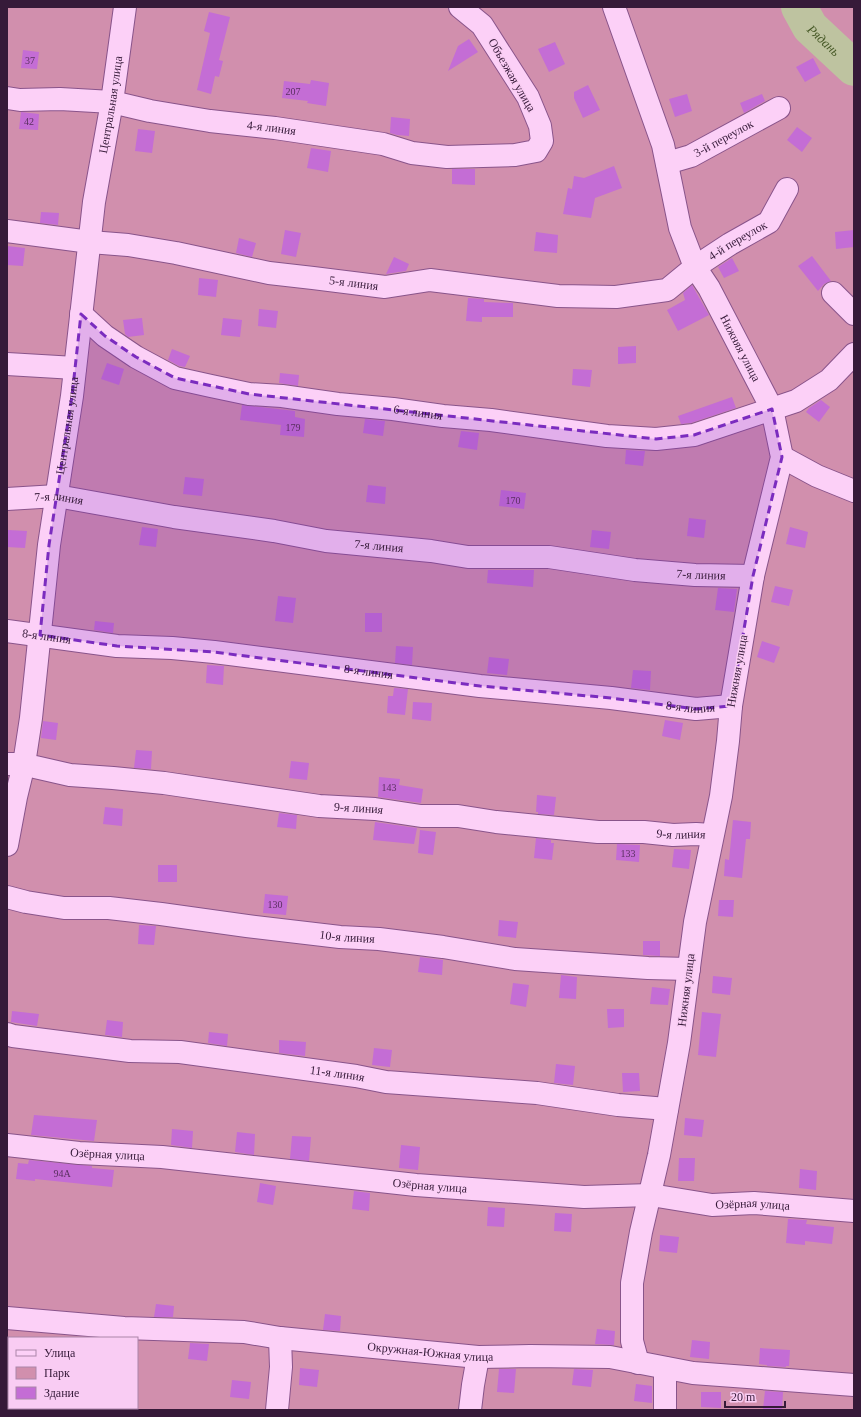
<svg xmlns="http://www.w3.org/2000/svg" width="861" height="1417" viewBox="0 0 861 1417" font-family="Georgia,serif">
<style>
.green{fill:#d18fad;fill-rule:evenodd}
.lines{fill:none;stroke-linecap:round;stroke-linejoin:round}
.river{stroke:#bec3a0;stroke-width:36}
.building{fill:#c46dd5}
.minor-casing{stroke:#89548b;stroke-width:24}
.minor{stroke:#fcd0f7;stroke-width:22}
.marked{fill:#7b2cbf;fill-opacity:0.2;stroke:#7b2cbf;stroke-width:3;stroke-dasharray:8 5;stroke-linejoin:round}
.labels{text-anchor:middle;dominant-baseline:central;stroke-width:3;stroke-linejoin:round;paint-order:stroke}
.number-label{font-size:10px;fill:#5a2f60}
.street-label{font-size:12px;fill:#361a39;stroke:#f9ccf3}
.water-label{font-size:13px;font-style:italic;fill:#485a28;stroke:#f9ccf3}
</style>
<rect width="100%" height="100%" fill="#f2bcec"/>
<path class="green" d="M7,7H854V1410H7ZM9,1338H137V1408H9Z"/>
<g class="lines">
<path class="river" id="s1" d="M799,7L810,27L854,68"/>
</g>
<path class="building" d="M209,12L230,17L219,60L223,61L219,77L215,76L211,94L197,90L210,33L204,31Z
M469,39L478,52L448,71L458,46Z
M555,42L565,64L549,72L538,49Z
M23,50L39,52L37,69L21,68Z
M813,58L821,73L805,82L796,67Z
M311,80L329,83L326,106L307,103L308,101L282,98L284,81L310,84Z
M588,85L600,110L583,118L574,98V92Z
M687,94L692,111L675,117L669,99Z
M762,94L765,101L744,113L740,103Z
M21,112L39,114L38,130L19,129Z
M391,117L410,119L409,136L397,135L390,133Z
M797,127L812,138L802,152L787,140Z
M138,129L155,131L152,153L135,151Z
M311,148L331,151L328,172L307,168Z
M614,166L622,188L595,198L591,218L563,214L568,188L572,189L574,176L584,178Z
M452,169H475V185L452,184Z
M41,212L59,213L58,225L40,223Z
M285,230L301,233L296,257L281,254Z
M854,230V247L836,249L835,232Z
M536,232L558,235L557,253L534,251Z
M239,238L256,243L252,257L236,253Z
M7,246L25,248L23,266L7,265Z
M812,256L831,281L824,284L818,291L798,266Z
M394,257L409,264L406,271L386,274Z
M732,258L739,271L724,278L718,267Z
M199,278L218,280L216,297L198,295Z
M692,285L709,315L678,331L667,310L685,300L683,293Z
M468,298L484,299V302L513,303V317H482V322L466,321Z
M259,309L278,311L276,328L258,326Z
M142,318L144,335L128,337L125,334L123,320Z
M223,318L242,320L240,337L221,335Z
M636,346V363L618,364V347Z
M172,349L190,356L185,367L179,366L168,360Z
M107,363L124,369L119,385L101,379Z
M573,369L592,370L590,387L572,385Z
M280,373L299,375L298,386L279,383Z
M732,397L736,408L691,423L681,424L678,416Z
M821,400L830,407L819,422L806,412L809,408Z
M242,405L295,411V417L305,419L304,437L280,435L281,425L240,420Z
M365,419L385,421L383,436L363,433Z
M461,431L479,433L477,450L458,447Z
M626,450L645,451L643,466L625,464Z
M185,477L204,479L202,496L183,494Z
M368,485L386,487L385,504L366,502Z
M501,490L526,493L524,509L499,506Z
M689,518L706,520L704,538L687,536Z
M142,527L158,529L156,547L139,545Z
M790,527L808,532L805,548L786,544Z
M8,530L27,531L25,548L7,547Z
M592,530L611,532L609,549L590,547Z
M488,570H534L533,587L487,583Z
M775,586L793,590L789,606L771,602Z
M718,588L737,589L734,612L715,610Z
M278,596L296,598L293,623L275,621Z
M365,613H382V632H365Z
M95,621L114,623L113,633L94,630Z
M762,641L780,647L774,663L757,657Z
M396,646L413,647L412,665L395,663Z
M489,657L509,659L507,675L487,673Z
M207,665L224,666L223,685L206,683Z
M633,670L651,671L650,690L631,688Z
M394,688L408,689L405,715L387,713L388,696H393Z
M413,702L432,703L431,721L412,719Z
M665,720L683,723L680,740L662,736Z
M43,721L58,723L56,740L41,738Z
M136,750L152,751L151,769L134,768Z
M291,761L309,763L307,780L289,778Z
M379,777L400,779L399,785L423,789L421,803L378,797Z
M537,795L556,797L554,815L538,814V812H536Z
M105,807L123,809L122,826L103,824Z
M279,813L297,815L296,829L277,827Z
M733,820L751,822L750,839H746L742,878L724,876L725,859L729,860Z
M375,822L417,828L414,844L373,840Z
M420,830L436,832L433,855L418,853Z
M536,838L551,840V843H554L552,860L534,858Z
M617,844L640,845L639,862L616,860Z
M674,849L691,850L689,869L672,867Z
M158,865H177V882H158Z
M265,894L288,896L286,915L263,913Z
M719,900H734L733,917L718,916Z
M499,920L518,922L516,938L498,936Z
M139,925L156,926L154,945L138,944Z
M643,941H660V956L643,955Z
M420,957L443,960L442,975L418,972Z
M561,975L577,977L576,999L559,998Z
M713,976L732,978L730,995L712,993Z
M513,983L529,985L526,1007L510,1004Z
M652,987L670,989L668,1005L650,1004Z
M607,1009H624V1027L608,1028Z
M12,1011L39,1014L37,1026L11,1022Z
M702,1012L721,1014L716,1057L698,1055Z
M107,1020L123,1022L122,1037L105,1035Z
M209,1032L228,1034L227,1046L208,1043Z
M279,1040L306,1042L305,1056L279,1053Z
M374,1048L392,1050L390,1067L372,1065Z
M556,1064L575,1066L573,1085L554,1083Z
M622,1073H639L640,1091L623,1092Z
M34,1115L97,1120L94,1141L31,1135Z
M685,1118L704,1120L702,1137L684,1135Z
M172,1129L193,1131L192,1148L171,1145Z
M237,1132L255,1134L254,1155L235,1152Z
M292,1136L311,1137L309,1161L290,1159Z
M401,1145L420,1147L418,1170L399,1168Z
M679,1158H695L694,1181H678Z
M29,1160L92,1166V1168L114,1170L112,1187L35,1179V1181L16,1179L18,1163L28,1164Z
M800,1169L817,1171L816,1190L799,1188Z
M260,1183L276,1186L273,1205L257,1202Z
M354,1191L370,1193L369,1211L352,1209Z
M488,1207L505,1208L504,1227L487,1226Z
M555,1213L572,1214L571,1232L554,1231Z
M788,1219L807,1220L806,1224L834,1227L832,1244L805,1241V1245L786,1243Z
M660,1235L679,1237L677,1253L659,1251Z
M156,1304L174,1306L173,1317H154Z
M325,1314L341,1316L340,1331L323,1330Z
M597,1329L615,1331L614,1345L595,1344Z
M692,1340L710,1342L709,1359L690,1357Z
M190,1343L209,1344L207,1361L188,1359Z
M760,1348L790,1350L789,1366H786V1367L767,1366V1365L759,1364Z
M300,1368L319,1370L317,1387L299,1385Z
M499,1369H516L514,1393L497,1392Z
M574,1369L593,1370L591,1387L572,1385Z
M232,1380L251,1382L249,1399L230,1397Z
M636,1384L652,1386V1403L634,1401Z
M765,1391L783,1392L782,1410L763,1409Z
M701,1392H721V1408L701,1407Z"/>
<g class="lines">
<g class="minor-casing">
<g id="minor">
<path id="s2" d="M614,7L663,145L680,228L695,267L709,288L772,409L782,457L753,576L731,706L728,741L721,796L695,922L679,1043L659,1155L641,1232L632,1283V1341L638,1363"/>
<path id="s3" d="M7,98L20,100L60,99L112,102L150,111L210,121L275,128L383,144L412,153L447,157L515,155L536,151L542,141L540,126L528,97L482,25L460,7"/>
<path id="s4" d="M667,163L691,156L779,108"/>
<path id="s5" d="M7,231L90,242L128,245L176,253L269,273L313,278L385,287L430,280L558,296L616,297L667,290L695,267L730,244L769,222L787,189"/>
<path d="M833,293L854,314"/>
<path id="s6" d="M81,314L105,336L136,357L175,378L211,386L249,394L282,396L338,404L393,409L443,416L491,420L607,436L656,439L694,435L796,401L829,380L854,354"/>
<path d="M7,364L75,368"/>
<path d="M782,457L817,476L854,491"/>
<path id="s7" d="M7,499L57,496L174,517L274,531L326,541L431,551L468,557H549L635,570L695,575L753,576"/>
<path id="s8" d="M7,631L117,646L172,648L214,652L480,686L611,698L696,709L731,706"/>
<path id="s9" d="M7,764H24L35,767L70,775L113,778L164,783L319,806L375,809L421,816H458L496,822L598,832H644L673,835L696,834L712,835"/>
<path id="s10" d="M7,845L16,797L24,764L31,718L49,545L72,396L94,202L112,102L125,7"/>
<path id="s11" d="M7,897L26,902L64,908H109L161,914L247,926L340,937L379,939L443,947L515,959L648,968L689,969"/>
<path id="s12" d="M7,1034L13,1036L130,1051L180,1052L356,1076L386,1082L537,1093L618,1105L667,1109"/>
<path id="s13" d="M7,1145L79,1153L162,1157L416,1185L584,1197L651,1195L712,1205L754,1203L854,1211"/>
<path id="s14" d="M7,1318L124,1328L244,1332L280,1338L478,1357L530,1356L610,1357L693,1373L854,1385"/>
<path d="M665,1368V1410"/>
<path d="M87,1410V1408"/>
<path d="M277,1410L281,1367L280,1338"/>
<path d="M470,1410L473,1385L478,1357"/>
</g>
</g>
<use href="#minor" class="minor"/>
</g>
<path class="marked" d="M81,314L105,336L136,357L175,378L249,394L656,439L694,435L772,409L782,457L753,576L731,706L696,709L611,698L480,686L214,652L117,646L40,635L49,545L72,396Z"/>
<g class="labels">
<g class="number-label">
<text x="30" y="60">37</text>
<text x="293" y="91">207</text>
<text x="29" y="121">42</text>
<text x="293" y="427">179</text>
<text x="513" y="500">170</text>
<text x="389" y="787">143</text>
<text x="628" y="853">133</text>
<text x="275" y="904">130</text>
<text x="62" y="1173">94А</text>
</g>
<g class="street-label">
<text transform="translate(512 75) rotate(60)">Объезжая улица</text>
<text stroke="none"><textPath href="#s10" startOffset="748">Центральная улица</textPath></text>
<text stroke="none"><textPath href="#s3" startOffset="267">4-я линия</textPath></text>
<text stroke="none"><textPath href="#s4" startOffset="62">3-й переулок</textPath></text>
<text stroke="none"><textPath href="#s5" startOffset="753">4-й переулок</textPath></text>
<text stroke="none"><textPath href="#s5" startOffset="351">5-я линия</textPath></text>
<text stroke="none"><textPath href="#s2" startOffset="366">Нижняя улица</textPath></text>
<text stroke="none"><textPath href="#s6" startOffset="360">6-я линия</textPath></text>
<text stroke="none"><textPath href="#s10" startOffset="424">Центральная улица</textPath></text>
<text stroke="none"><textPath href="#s7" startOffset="52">7-я линия</textPath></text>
<text stroke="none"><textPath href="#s7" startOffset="376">7-я линия</textPath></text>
<text stroke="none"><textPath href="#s7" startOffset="700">7-я линия</textPath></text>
<text stroke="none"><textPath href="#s8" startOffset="40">8-я линия</textPath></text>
<text transform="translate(737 671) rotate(-80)">Нижняя улица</text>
<text stroke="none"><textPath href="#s8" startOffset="364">8-я линия</textPath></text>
<text stroke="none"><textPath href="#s8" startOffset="688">8-я линия</textPath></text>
<text stroke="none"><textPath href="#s9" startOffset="355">9-я линия</textPath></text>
<text stroke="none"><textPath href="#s9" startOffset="679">9-я линия</textPath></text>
<text stroke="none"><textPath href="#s11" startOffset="343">10-я линия</textPath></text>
<text transform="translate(686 990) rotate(-83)">Нижняя улица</text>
<text stroke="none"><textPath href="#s12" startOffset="333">11-я линия</textPath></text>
<text stroke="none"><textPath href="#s13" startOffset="101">Озёрная улица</textPath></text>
<text stroke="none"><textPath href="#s13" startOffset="425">Озёрная улица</textPath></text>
<text stroke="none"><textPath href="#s13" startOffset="749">Озёрная улица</textPath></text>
<text stroke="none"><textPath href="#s14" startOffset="425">Окружная-Южная улица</textPath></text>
</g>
<g class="water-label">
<text stroke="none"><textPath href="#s1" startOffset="42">Рядань</textPath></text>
</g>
</g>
<rect width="861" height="1417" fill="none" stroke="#361a39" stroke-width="16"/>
<rect x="8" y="1337" width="130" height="72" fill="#f9ccf3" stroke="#ab85a9"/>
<rect x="16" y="1350" width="20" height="6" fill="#fcd0f7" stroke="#ab85a9"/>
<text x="44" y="1357" font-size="12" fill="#361a39">Улица</text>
<rect x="16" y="1367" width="20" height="12" fill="#d18fad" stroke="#ab85a9"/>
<text x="44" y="1377" font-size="12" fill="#361a39">Парк</text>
<rect x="16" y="1387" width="20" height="12" fill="#c46dd5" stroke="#ab85a9"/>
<text x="44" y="1397" font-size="12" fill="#361a39">Здание</text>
<path d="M725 1401v6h60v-6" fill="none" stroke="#361a39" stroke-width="2"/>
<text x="731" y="1401" font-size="12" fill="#361a39" stroke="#f9ccf3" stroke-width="3" paint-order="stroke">20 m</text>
</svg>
